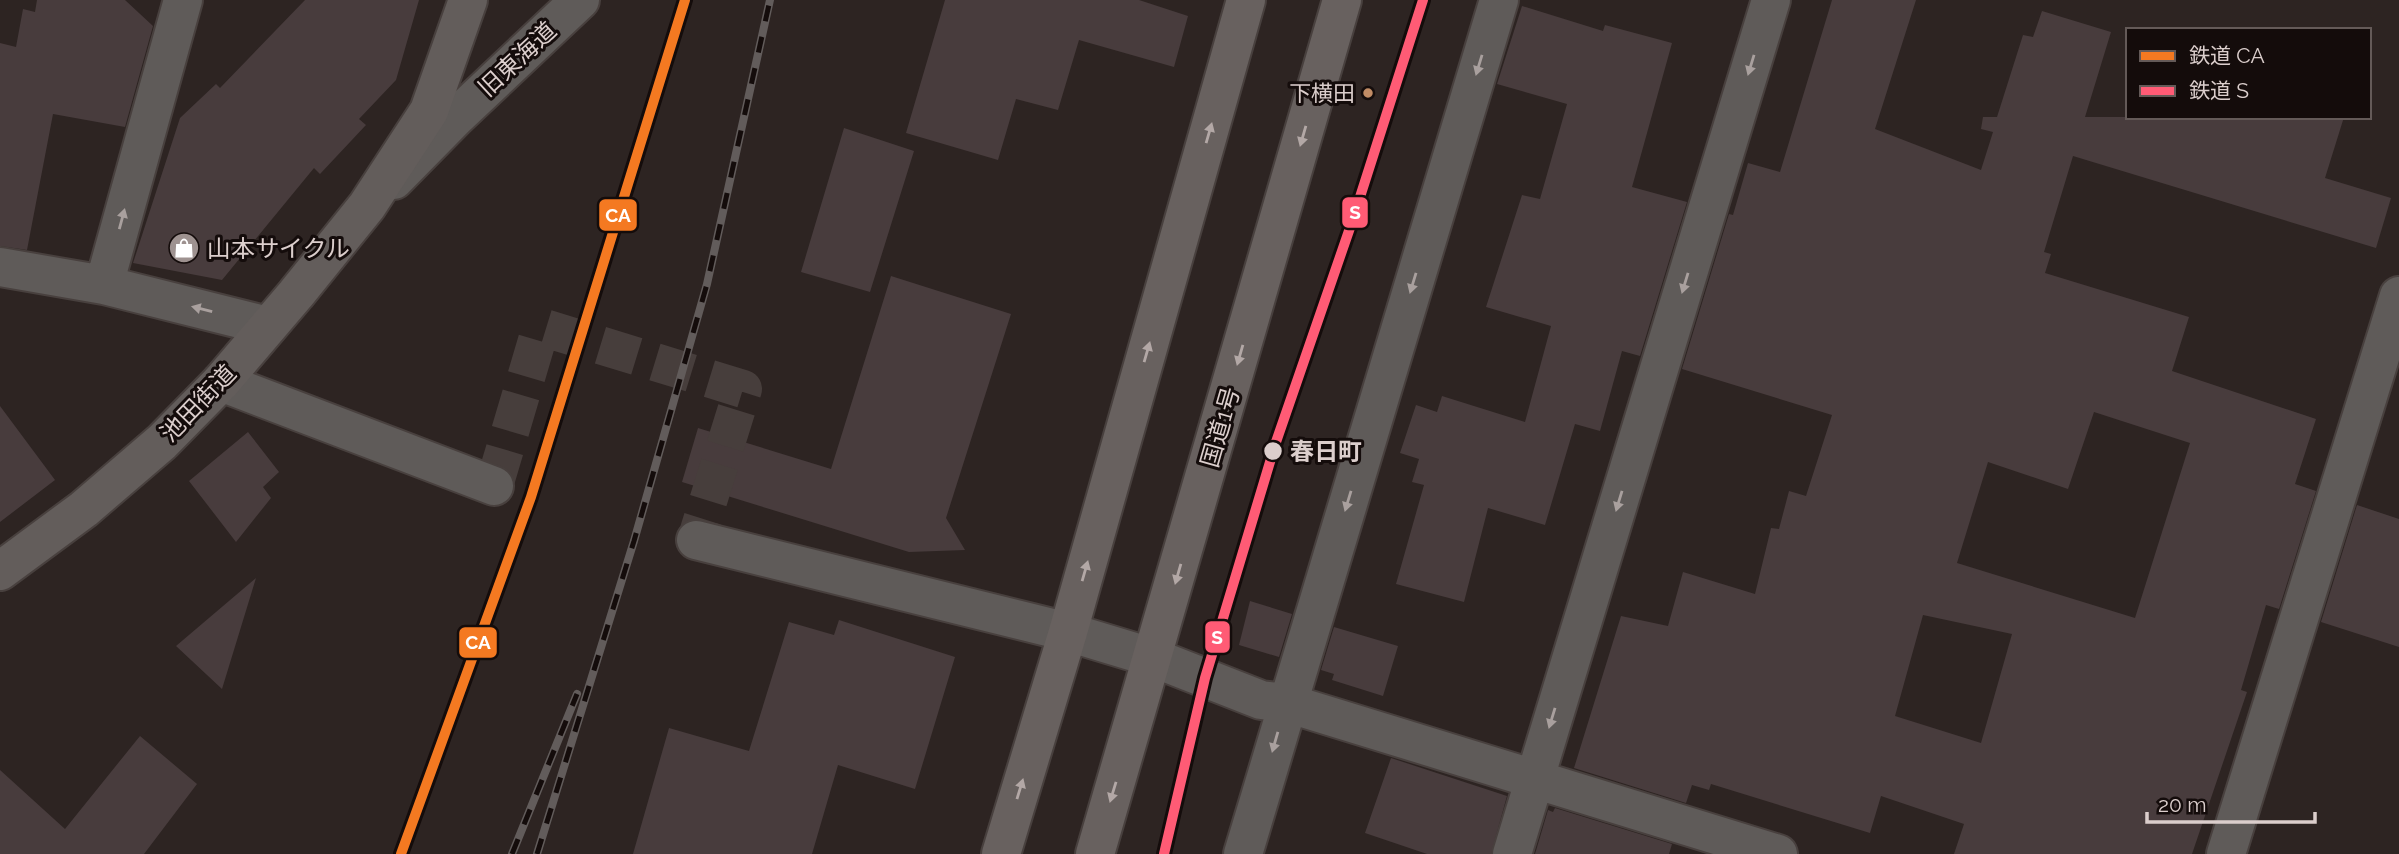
<svg xmlns="http://www.w3.org/2000/svg" width="2399" height="854" viewBox="0 0 2399 854" font-family="Raleway,'Noto Sans JP',sans-serif">
<style>
.building{fill:#483c3d;fill-rule:evenodd}
.lines{fill:none;stroke-linecap:round;stroke-linejoin:round}
.street-tunnel{stroke:#473e3c;stroke-width:38;stroke-dasharray:38 19;stroke-linecap:butt}
.street-casing{stroke:#48403e;stroke-width:42}
.secondary-casing{stroke:#48403e;stroke-width:42}
.highway-casing{stroke:#48403e;stroke-width:42}
.street{stroke:#5f5b59;stroke-width:38}
.secondary{stroke:#635d5b;stroke-width:38}
.highway{stroke:#68615f;stroke-width:38}
.rail-casing{stroke:#625c5b;stroke-width:8}
.rail{stroke:#140c0b;stroke-width:5;stroke-dasharray:16;stroke-linecap:butt}
.rail-1-casing{stroke:#140c0b;stroke-width:16}
.rail-2-casing{stroke:#140c0b;stroke-width:16}
.rail-1{stroke:#f47921;stroke-width:10}
.rail-2{stroke:#ff5b75;stroke-width:10}
.oneway{fill:#a9a09e}
.oneway2{fill:#b3a8a6}
.bus-dot{fill:#c18c65;stroke:#140c0b;stroke-width:2.5}
.stop-dot{fill:#dbcecc;stroke:#140c0b;stroke-width:2.5}
.labels{text-anchor:middle;dominant-baseline:central;stroke-width:6;stroke-linejoin:round;paint-order:stroke}
.bus-label{font-size:22px;fill:#dbcecc;stroke:#140c0b;text-anchor:end}
.street-label{font-size:24px;fill:#dbcecc;stroke:#140c0b}
.poi-label{font-size:24px;fill:#dbcecc;stroke:#140c0b;text-anchor:start}
.stop-label{font-size:24px;font-weight:bold;fill:#dbcecc;stroke:#140c0b;text-anchor:start}
.line-badge{stroke:#140c0b;stroke-width:2.5}
.badge-label{font-size:19px;text-anchor:middle;font-weight:bold;fill:#fff}
</style>
<rect width="100%" height="100%" fill="#2d2422"/>
<path class="building" d="M37,0H125L153,26L125,127L53,114L27,250L0,246V43L16,47L23,9L35,12Z
M305,0H419L396,80L359,119L366,125L320,174L314,168L222,280L133,263L180,118L216,84L220,88Z
M945,0H1139L1188,16L1174,67L1079,40L1058,110L1016,99L998,160L906,133Z
M1832,0H1916L1875,129L1981,170L1993,132L1981,129L1983,117H1997L2023,35L2033,37L2042,11L2111,32L2085,117H2344L2325,178L2391,198L2376,248L2073,156L2044,252L2051,254L2045,273L2189,317L2172,371L2316,419L2295,484L2316,491L2279,609L2266,605L2241,690L2247,692L2192,854H1954L1964,824L1881,796L1870,833L1711,784L1709,790L1692,785L1686,803L1574,768L1621,616L1668,626L1683,572L1755,594L1771,528L1779,529L1789,491L1806,496L1832,415L1682,369L1729,214L1733,215L1748,163L1780,172ZM2094,412L2190,443L2135,618L1957,563L1988,462L2068,489ZM1923,615L2012,634L1981,743L1895,716Z
M1522,6L1603,31L1605,25L1672,43L1632,187L1687,202L1640,356L1622,351L1600,431L1575,424L1545,525L1488,508L1464,602L1396,584L1424,485L1412,482L1419,459L1400,453L1416,405L1437,412L1442,396L1525,422L1551,326L1486,307L1522,195L1540,199L1567,104L1497,84Z
M844,128L914,151L870,292L801,272Z
M891,276L1011,314L946,518L965,550L909,552L682,482L698,428L831,469Z
M0,406L55,480L0,522Z
M248,432L279,472L263,487L271,498L236,542L189,481Z
M2357,505L2399,519V647L2321,622Z
M256,578L222,689L176,646Z
M1250,601L1292,614L1279,657L1239,645Z
M839,620L955,657L915,789L838,765L812,854H633L669,728L749,751L789,622L834,635Z
M1334,627L1398,646L1383,696L1332,680L1334,674L1321,670Z
M140,736L197,784L144,854H0V770L65,829Z
M1391,758L1507,796L1491,854H1427L1365,833Z
M1555,808L1672,844L1669,854H1535L1548,810L1553,812Z"/>
<g class="lines">
<path class="street-tunnel" d="M494,486L541,327L743,389L696,540"/>
<g class="street-casing">
<path id="street" d="M394,180L455,118L580,0
M0,267L104,285L268,326
M104,285L183,0
M221,382L494,486
M696,540L1068,632L1154,658L1261,700L1287,703L1778,854
M1243,854L1499,0
M1512,854L1771,0
M2226,854L2399,296"/>
</g>
<g class="secondary-casing">
<path id="secondary" d="M0,571L84,509L162,442L221,382L296,294L367,206L429,111L468,0"/>
</g>
<g class="highway-casing">
<path id="highway" d="M1001,854L1068,632L1246,0
M1095,854L1342,0"/>
</g>
<use href="#street" class="street"/>
<use href="#secondary" class="secondary"/>
<use href="#highway" class="highway"/>
<g class="rail-casing">
<path id="rail" d="M512,854L577,694
M537,854L634,541L707,284L770,0"/>
</g>
<use href="#rail" class="rail"/>
<g class="rail-1-casing">
<path id="rail-1" d="M401,854L531,497L685,0"/>
</g>
<g class="rail-2-casing">
<path id="rail-2" d="M1164,854L1205,678L1276,442L1352,222L1423,0"/>
</g>
<use href="#rail-1" class="rail-1"/>
<use href="#rail-2" class="rail-2"/>
</g>
<defs><path id="oneway-solid" d="M-6-.8H1V-3.2L6.5 0L1 3.2V.8H-6Z" transform="scale(1.75)"/></defs>
<g class="oneway">
<use href="#oneway-solid" transform="translate(1479 65) rotate(107)"/>
<use href="#oneway-solid" transform="translate(1751 65) rotate(107)"/>
<use href="#oneway-solid" transform="translate(122 219) rotate(-75)"/>
<use href="#oneway-solid" transform="translate(1413 283) rotate(107)"/>
<use href="#oneway-solid" transform="translate(1685 283) rotate(107)"/>
<use href="#oneway-solid" transform="translate(202 309) rotate(-166)"/>
<use href="#oneway-solid" transform="translate(1348 501) rotate(107)"/>
<use href="#oneway-solid" transform="translate(1619 501) rotate(107)"/>
<use href="#oneway-solid" transform="translate(1552 718) rotate(107)"/>
<use href="#oneway-solid" transform="translate(1275 742) rotate(106)"/>
</g>
<g class="oneway2">
<use href="#oneway-solid" transform="translate(1209 133) rotate(-74)"/>
<use href="#oneway-solid" transform="translate(1303 136) rotate(106)"/>
<use href="#oneway-solid" transform="translate(1147 352) rotate(-74)"/>
<use href="#oneway-solid" transform="translate(1240 355) rotate(106)"/>
<use href="#oneway-solid" transform="translate(1085 571) rotate(-74)"/>
<use href="#oneway-solid" transform="translate(1178 574) rotate(106)"/>
<use href="#oneway-solid" transform="translate(1020 789) rotate(-73)"/>
<use href="#oneway-solid" transform="translate(1113 792) rotate(107)"/>
</g>
<defs>
<g id="shop-disc" transform="scale(1.575)"><circle r="9.5" fill="#9e9290" stroke="#140c0b"/><path d="M-5-2.5h2.3a2.7 3.5 0 0 1 5.4 0H5L5.5 6h-11ZM-1.5-2.5h3a1.5 2.3 0 0 0-3 0Z" fill="#fff"/></g>
</defs>
<g fill-rule="evenodd">
<use href="#shop-disc" x="184" y="248"/>
</g>
<circle class="bus-dot" cx="1368" cy="93" r="6"/>
<circle class="stop-dot" cx="1273" cy="451" r="10"/>
<g class="labels">
<g class="bus-label">
<text x="1355" y="93">下横田</text>
</g>
<g class="street-label">
<text transform="translate(517 59) rotate(-43)">旧東海道</text>
<text transform="translate(198 403) rotate(-46)">池田街道</text>
<text transform="translate(1220 427) rotate(-74)">国道1号</text>
</g>
<g class="poi-label">
<text x="207" y="248">山本サイクル</text>
</g>
<g class="stop-label">
<text x="1290" y="451">春日町</text>
</g>
</g>
<g class="line-badge">
<rect x="1341" y="196" width="28" height="33" rx="7" fill="#ff5b75"/>
<rect x="598" y="198" width="40" height="34" rx="7" fill="#f47921"/>
<rect x="1204" y="620" width="27" height="34" rx="7" fill="#ff5b75"/>
<rect x="458" y="626" width="40" height="33" rx="7" fill="#f47921"/>
</g>
<g class="badge-label">
<text x="1355" y="219">S</text>
<text x="618" y="222">CA</text>
<text x="1217" y="644">S</text>
<text x="478" y="649">CA</text>
</g>
<rect x="2126" y="28" width="245" height="91" fill="#140c0b" stroke="#645a58" stroke-width="2"/>
<rect x="2140" y="51" width="35" height="10" fill="#f47921" stroke="#645a58" stroke-width="2"/>
<text x="2189" y="63" font-size="21" fill="#dbcecc">鉄道 CA</text>
<rect x="2140" y="86" width="35" height="10" fill="#ff5b75" stroke="#645a58" stroke-width="2"/>
<text x="2189" y="98" font-size="21" fill="#dbcecc">鉄道 S</text>
<path d="M2147 812v10h168v-10" fill="none" stroke="#dbcecc" stroke-width="3.5"/>
<text x="2158" y="812" font-size="21" fill="#dbcecc" stroke="#140c0b" stroke-width="5" paint-order="stroke">20 m</text>
</svg>
